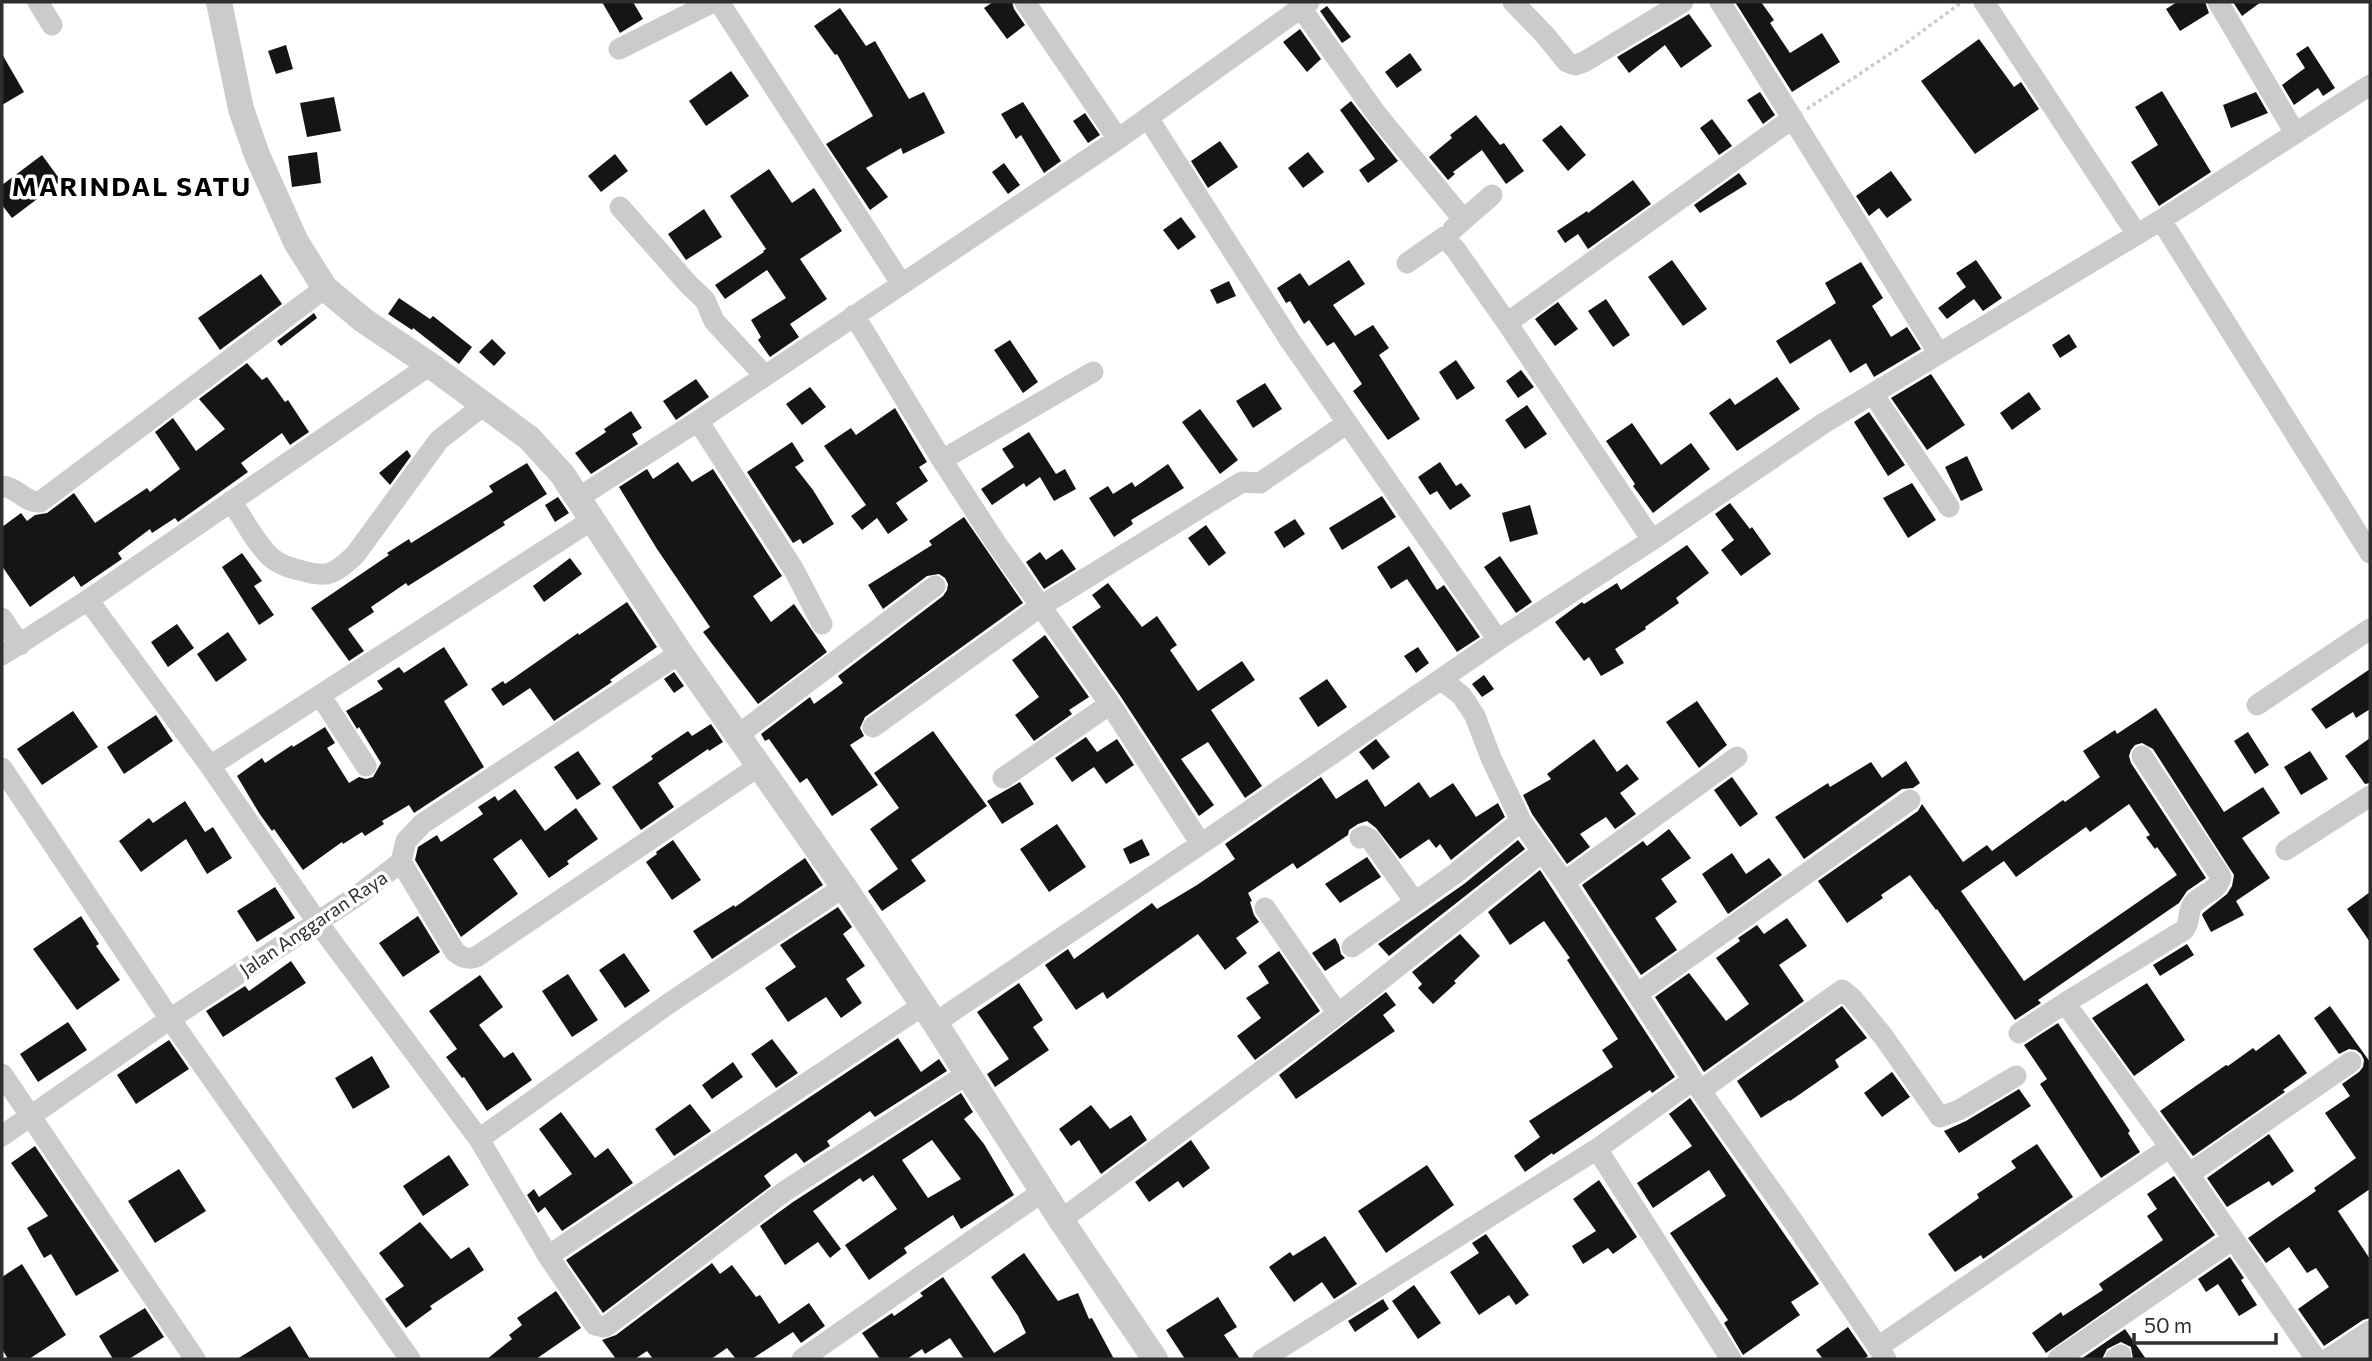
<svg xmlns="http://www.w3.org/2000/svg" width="2372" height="1361" viewBox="0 0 2372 1361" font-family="Commissioner,sans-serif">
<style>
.building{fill:#151515;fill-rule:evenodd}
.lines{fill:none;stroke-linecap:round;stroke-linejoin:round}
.path{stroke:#cbcbcb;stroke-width:3.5;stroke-dasharray:3.5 3.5;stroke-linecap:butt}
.minor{stroke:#cbcbcb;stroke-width:21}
.tertiary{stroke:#cbcbcb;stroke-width:26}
.labels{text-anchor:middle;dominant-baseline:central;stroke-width:7;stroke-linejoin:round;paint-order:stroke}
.street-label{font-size:19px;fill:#2e2e2e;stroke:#fff}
.district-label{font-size:26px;font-weight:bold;letter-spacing:2px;fill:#000;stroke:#fff}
</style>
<rect width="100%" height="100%" fill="#fff"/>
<path class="building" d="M602,2H633L643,19L620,33Z
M993,2H1012L1014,9L1025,25L1007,39L984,8Z
M1735,2H1761L1774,20L1770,23L1790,53L1822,33L1840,62L1792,92Z
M2177,2H2205L2209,13L2180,31L2166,9Z
M2233,2H2261L2242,16Z
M1327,6L1351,37L1342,43L1320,11Z
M840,8L866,46L875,41L909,99L924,92L945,133L903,154L901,148L866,168L888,197L870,210L826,144L873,116L837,54L835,55L814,26Z
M1689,14L1712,46L1681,68L1665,45L1629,73L1617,57Z
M1300,29L1321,59L1307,72L1283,42Z
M1979,39L2014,87L2021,82L2039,109L1975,154L1921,81Z
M286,45L293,69L276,74L268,51Z
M2308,46L2335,88L2323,96L2318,88L2294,105L2282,85L2305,68L2296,54Z
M1410,53L1422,70L1397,88L1385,72Z
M2,54L24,92L2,105Z
M731,71L749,96L706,126L689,101Z
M2162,91L2211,172L2159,206L2131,162L2158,145L2135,107Z
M1760,92L1775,115L1763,124L1747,100Z
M2256,92L2268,113L2231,128L2223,105Z
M334,97L341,131L307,137L300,103Z
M1351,101L1398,161L1368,183L1359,170L1375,159L1340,110Z
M1023,102L1061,161L1044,173L1021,135L1016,139L1001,114Z
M1085,113L1100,135L1088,143L1073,121Z
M1476,115L1500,145L1504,143L1524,171L1506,184L1482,150L1453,172L1455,174L1448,180L1429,157L1452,138L1450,135Z
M1712,119L1732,146L1719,155L1700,128Z
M1561,125L1586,155L1568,171L1542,140Z
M1220,141L1238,167L1208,188L1191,161Z
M317,152L321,183L292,187L288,156Z
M1308,152L1324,172L1303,188L1288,168Z
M615,154L628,171L601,192L588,176Z
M42,155L61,181L12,218L2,205V185Z
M1004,163L1020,185L1008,194L992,172Z
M769,169L792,203L814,188L842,231L800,259L827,299L790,324L799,337L770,357L758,340L761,337L751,320L786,298L767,270L725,299L715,285L764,252L763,251L766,249L730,196Z
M1891,171L1912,200L1887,218L1879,208L1869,216L1856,196Z
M1739,173L1747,184L1700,213L1694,205Z
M1633,180L1651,204L1588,249L1578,234L1565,243L1557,231L1587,211L1588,213Z
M704,209L722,237L686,260L668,234Z
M1181,217L1196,237L1178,250L1163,230Z
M1349,260L1365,284L1333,305L1355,336L1373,325L1389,348L1379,355L1420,419L1388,440L1353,391L1362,384L1334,342L1327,346L1309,320L1304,324L1290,301L1286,303L1277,288L1300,273L1309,286Z
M1672,260L1707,309L1683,326L1648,277Z
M1976,260L2002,298L1983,311L1974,299L1947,319L1938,308L1966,287L1956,273Z
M1861,262L1883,298L1872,306L1891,337L1907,327L1921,349L1874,377L1866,363L1850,373L1830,339L1790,364L1776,341L1836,303L1825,283Z
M261,274L282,304L220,350L198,318Z
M1229,281L1236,296L1217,304L1210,290Z
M399,298L430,319L433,316L472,347L459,364L413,328L412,330L388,314Z
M1606,299L1630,335L1613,347L1588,311Z
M1558,302L1578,329L1555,346L1535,319Z
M314,313L317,318L281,346L277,341Z
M2069,334L2077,347L2060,358L2052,345Z
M492,339L506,353L494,366L479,352Z
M1010,340L1038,382L1023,393L994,350Z
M1456,360L1475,388L1457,400L1439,372Z
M247,363L262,380L267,377L285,402L288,400L309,432L290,445L282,433L241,463L248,472L178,522L175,518L152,533L150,529L118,553L122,559L81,587L74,576L30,607L2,566V527L21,513L27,521L35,515L47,513L74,493L95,523L147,488L150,492L180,469L155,432L173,418L196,451L225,429L199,399Z
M1521,370L1534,387L1518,398L1506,381Z
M1931,374L1965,425L1927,450L1891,398Z
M1777,377L1800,409L1737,451L1709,413L1730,398L1735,405Z
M696,379L709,397L676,420L663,401Z
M1265,383L1282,409L1253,428L1236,401Z
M810,387L826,407L802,425L786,404Z
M2029,392L2041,409L2012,430L2000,413Z
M1527,405L1547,434L1525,449L1505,420Z
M895,408L927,462L919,467L928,481L896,503L908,520L888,534L877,518L862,530L851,516L866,505L824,446L851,428L856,435Z
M1200,409L1238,460L1220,474L1182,422Z
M631,411L642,428L632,434L638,444L591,474L575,453L606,432L604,429Z
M1869,412L1905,465L1888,476L1854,422Z
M1632,423L1661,465L1691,443L1710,469L1653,513L1633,486L1635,484L1606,441Z
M1029,432L1056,474L1065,469L1076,489L1054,501L1040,477L1026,487L1024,483L992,505L981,489L1014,467L1002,449Z
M792,442L804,461L795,467L813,490L834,524L803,544L800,539L793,543L747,472Z
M407,450L411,456L390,485L379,473Z
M1967,456L1983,490L1961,501L1945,467Z
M678,462L692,482L713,469L782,576L753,596L771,622L794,604L827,652L758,704L703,632L710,627L657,549L619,487L647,469L653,479Z
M1440,462L1456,486L1461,483L1471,496L1450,510L1437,491L1430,495L1418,477Z
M527,463L547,494L503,522L505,525L408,586L406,583L371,607L374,612L348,629L364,651L349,661L311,608L389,555L387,553L409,539L411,543L493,492L489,486Z
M1168,464L1184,488L1131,520L1133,524L1114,537L1089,498L1108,486L1113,494L1132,482L1135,487Z
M1912,483L1936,520L1908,538L1883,498Z
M1382,496L1396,517L1342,550L1329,528Z
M558,497L569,513L555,522L545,505Z
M1730,503L1750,529L1752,527L1771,554L1741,576L1721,550L1734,540L1715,514Z
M1530,505L1538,534L1510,542L1502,513Z
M964,517L1023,603L865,717L860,728L864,736L850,745L878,785L832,816L807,778L800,783L769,739L765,741L761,734L810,697L814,704L843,683L838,676L943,596L947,590L948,584L945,578L939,574L927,576L883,609L868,585L932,545L929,541Z
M1295,519L1305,534L1284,548L1274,532Z
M1206,525L1226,553L1209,566L1188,538Z
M1687,545L1709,573L1676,598L1679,603L1645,627L1646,629L1615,649L1624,663L1601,676L1589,657L1584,661L1555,622L1582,602L1584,604L1617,583L1621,590Z
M1409,546L1437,590L1444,585L1480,637L1457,652L1407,579L1391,589L1377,567Z
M1062,549L1076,569L1044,589L1026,562L1040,552L1046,560Z
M242,553L262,581L254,586L274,615L259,625L222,567Z
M1500,556L1532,602L1516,613L1484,567Z
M570,558L582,574L544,602L533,586Z
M1108,583L1142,627L1157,616L1177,645L1170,650L1198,691L1242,661L1255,680L1211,710L1262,786L1245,798L1208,742L1181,759L1214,805L1199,816L1121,697L1072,627L1101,607L1092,595Z
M627,602L657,647L610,680L612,682L554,721L530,688L503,706L491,689L503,681L505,684L578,633L579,635Z
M177,624L194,648L168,667L151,642Z
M228,632L247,660L216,682L197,654Z
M1045,635L1089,697L1069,710L1072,714L1034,741L1015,715L1039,697L1012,660Z
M444,647L468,685L444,701L484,767L414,813L409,805L382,821L384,824L365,836L362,832L343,844L342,842L303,870L274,829L272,831L259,813L237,776L262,758L265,763L292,745L293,747L325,727L335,743L327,748L349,783L359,777L366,779L373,777L381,763L359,727L357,729L346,711L383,689L377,681L399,667L404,673Z
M1418,647L1429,663L1416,673L1404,656Z
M2370,669V709L2356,718L2353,712L2326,729L2311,709Z
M674,672L684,686L674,693L664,679Z
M1484,675L1494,689L1482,697L1472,684Z
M1327,679L1347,707L1318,727L1299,698Z
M1697,701L1727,745L1699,768L1666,722Z
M2156,708L2224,812L2263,787L2280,813L2242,838L2270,878L2236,901L2244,915L2211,932L2202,915L2203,913L2227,894L2232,886L2234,875L2153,749L2142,743L2135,745L2131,750L2129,756L2131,763L2206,878L2187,891L2179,903L2038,1000L2041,1003L2015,1020L1937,909L1936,910L1910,875L1881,895L1883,898L1847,923L1818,881L1918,811L1922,804L1963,862L1987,845L1992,851L2063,800L2065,802L2100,777L2083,751L2115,730L2117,734ZM2129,804L2150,835L2146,837L2155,849L2157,847L2177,875L2024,981L1961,891L2004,861L2016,877L2086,827L2090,832Z
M73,711L98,747L42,785L17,749Z
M156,715L173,741L124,774L107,747Z
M711,724L723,742L709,751L708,749L658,783L674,807L641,830L612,787L653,759L651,756L688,731L692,736Z
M933,731L987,806L911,860L926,881L882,911L868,891L898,869L870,829L899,808L874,773Z
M2248,732L2269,765L2255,774L2234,741Z
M1086,737L1097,752L1117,739L1134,765L1106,784L1094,767L1072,782L1055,758Z
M2370,738V783L2365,784L2345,756Z
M1376,739L1390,757L1373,770L1359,752Z
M1594,739L1617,772L1627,764L1639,779L1620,793L1636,814L1615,829L1606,817L1580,834L1590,847L1567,864L1532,814L1523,795L1551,779L1547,774Z
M578,751L601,784L577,800L554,767Z
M2310,751L2328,779L2301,795L2284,767Z
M1906,761L1920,783L1913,788L1902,789L1804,859L1775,817L1828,783L1830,787L1871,762L1882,778Z
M1321,777L1336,799L1367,779L1385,807L1419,782L1430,798L1453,783L1476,817L1498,803L1505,817L1451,860L1440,844L1436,848L1429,839L1400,859L1376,828L1367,821L1358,824L1349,830L1348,835L1297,869L1293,863L1248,893L1252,901L1250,902L1254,915L1259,922L1236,938L1247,953L1225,970L1198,934L1107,999L1103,992L1076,1010L1045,965L1068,949L1074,959L1152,903L1157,909L1197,885L1235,859L1225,844Z
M1732,777L1758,814L1740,827L1714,790Z
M1020,782L1034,804L1002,824L987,801Z
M515,789L545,831L576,808L598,839L567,861L569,864L549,878L521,839L493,859L518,894L461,937L415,860L418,847L437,835L441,842L483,814L478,807L495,796L498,801Z
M185,801L205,832L213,827L232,858L207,874L186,839L141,872L119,841L149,818L153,823Z
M1057,824L1086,867L1049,892L1020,849Z
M1669,829L1691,858L1661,879L1677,902L1655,918L1677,950L1641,975L1582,885L1643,841L1647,846Z
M1142,839L1150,855L1130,864L1123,849Z
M673,840L701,880L672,900L646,862L657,854L656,852Z
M1518,840L1525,849L1389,956L1378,944L1464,884Z
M1732,853L1746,874L1769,858L1782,875L1728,914L1702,874Z
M1367,857L1381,877L1340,903L1325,884Z
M805,858L823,885L712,959L693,931L734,905L735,907Z
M1540,870L1675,1077L1652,1093L1650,1090L1553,1155L1552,1153L1525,1172L1514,1156L1540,1137L1529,1121L1613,1067L1602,1050L1618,1039L1567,960L1570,958L1544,921L1510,945L1488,912Z
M275,887L295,918L257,942L237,911Z
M2370,892V942L2347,909Z
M838,907L852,927L843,934L865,966L846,979L862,1003L841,1018L826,997L788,1022L765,988L796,967L780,945Z
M81,916L99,944L96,946L120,980L77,1010L33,949Z
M418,916L440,952L403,977L379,943Z
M1787,918L1807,946L1779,965L1804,1001L1704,1072L1655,997L1689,973L1726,1021L1749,1004L1716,958L1740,941L1738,938L1757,925L1764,934Z
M1460,934L1480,956L1454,981L1456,983L1433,1004L1418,988L1422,984L1412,972Z
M1335,938L1339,945L1341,954L1345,958L1325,971L1312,953Z
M2187,944L2194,955L2160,976L2153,965Z
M1279,951L1320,1011L1255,1060L1237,1036L1261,1018L1246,998L1269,983L1258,966Z
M624,953L650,991L625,1008L599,970Z
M291,961L306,983L223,1037L206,1011L245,986L249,991Z
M568,974L598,1020L572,1037L542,991Z
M480,975L503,1007L479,1025L504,1058L513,1052L532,1080L487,1111L464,1077L462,1078L446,1057L457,1049L429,1011Z
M1019,983L1043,1020L1033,1027L1049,1050L995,1087L987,1074L1009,1059L977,1012Z
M2147,983L2185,1040L2134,1076L2092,1018Z
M1386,992L1396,1005L1383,1015L1395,1031L1296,1099L1279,1075Z
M1842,1006L1867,1038L1835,1060L1839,1067L1790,1101L1789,1100L1761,1118L1737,1081Z
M2330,1006L2370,1062V1189L2338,1211L2370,1259V1318L2363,1320L2324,1346L2298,1309L2329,1287L2316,1268L2307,1273L2289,1247L2266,1263L2248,1238L2316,1191L2314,1188L2356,1158L2325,1113L2350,1096L2342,1084L2359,1072L2363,1067L2364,1060L2361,1054L2356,1050L2349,1049L2339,1054L2314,1018Z
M68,1022L87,1050L38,1082L20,1054Z
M2058,1023L2130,1131L2128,1133L2140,1152L2101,1178L2040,1084L2047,1079L2024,1045Z
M2279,1034L2307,1073L2283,1090L2285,1092L2193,1156L2160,1111L2226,1065L2228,1066L2253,1048L2256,1051Z
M898,1038L921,1072L939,1059L947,1071L875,1117L870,1111L827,1141L830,1146L804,1163L796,1153L772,1170L764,1176L771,1186L603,1313L566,1260Z
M772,1039L798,1073L776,1088L751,1054Z
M169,1040L189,1069L136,1104L117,1075Z
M372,1056L390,1087L353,1109L335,1078Z
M733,1062L743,1077L712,1099L702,1085Z
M1892,1072L1910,1097L1882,1117L1864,1093Z
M2019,1089L2031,1106L1959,1153L1944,1131L1966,1121Z
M961,1093L973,1112L964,1119L984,1144L1014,1195L961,1229L953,1215L904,1248L907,1253L869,1280L845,1245L897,1209L873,1175L863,1182L860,1178L813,1211L841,1249L830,1258L818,1242L785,1265L760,1226L793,1202ZM932,1140L961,1179L928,1198L902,1160Z
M1690,1098L1819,1284L1791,1302L1800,1315L1743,1355L1724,1323L1728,1320L1670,1233L1726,1196L1709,1170L1653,1208L1637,1183L1692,1146L1669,1114Z
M690,1104L711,1131L674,1156L655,1129Z
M1091,1105L1110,1129L1131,1115L1147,1140L1101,1174L1079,1140L1071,1146L1059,1129Z
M561,1112L595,1158L608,1148L633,1183L562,1231L545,1207L538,1213L527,1195L534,1189L539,1197L572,1174L539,1129Z
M2269,1134L2294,1171L2272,1186L2269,1181L2227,1207L2207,1178Z
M1191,1140L1210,1168L1183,1188L1178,1181L1149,1202L1135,1182Z
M2037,1144L2073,1197L1983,1259L1981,1255L1955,1272L1928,1234L1979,1198L1977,1194L2016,1168L2011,1161Z
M35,1146L119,1271L76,1296L51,1254L44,1258L27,1228L48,1216L11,1163Z
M449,1155L469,1185L423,1216L403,1186Z
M1427,1165L1454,1205L1386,1253L1358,1211Z
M179,1169L206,1211L155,1243L128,1201Z
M2174,1176L2215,1235L2046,1353L2032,1333L2061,1312L2063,1316L2103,1290L2099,1284L2163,1240L2147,1216L2157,1209L2147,1194Z
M1599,1180L1637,1237L1613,1254L1608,1248L1583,1264L1572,1246L1596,1231L1573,1199Z
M420,1222L451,1259L469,1247L484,1270L430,1306L432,1309L406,1328L385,1299L404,1286L379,1253Z
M1486,1234L1529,1295L1516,1305L1509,1295L1479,1315L1450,1272L1479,1253L1472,1243Z
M1325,1236L1357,1284L1334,1299L1322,1282L1294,1302L1269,1267L1290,1252L1293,1256Z
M1024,1253L1058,1301L1078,1293L1089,1319L1092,1318L1114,1359H964L950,1338L925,1354L922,1349L907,1359H880L862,1333L892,1313L894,1316L923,1296L920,1293L943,1277L994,1353L1026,1333L1018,1316L991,1277Z
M2230,1257L2244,1278L2241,1280L2257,1305L2239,1316L2218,1284L2206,1292L2198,1279Z
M712,1263L720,1274L732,1265L756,1297L760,1295L779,1324L809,1303L825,1326L801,1343L793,1332L752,1359H736L727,1348L711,1359H653L647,1351L635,1359H616L602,1340L616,1335Z
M22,1264L66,1335L29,1359H8L2,1349V1277Z
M1414,1285L1441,1323L1418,1339L1392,1301Z
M556,1291L581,1328L536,1359H487L512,1339L509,1335L522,1325L517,1318Z
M1218,1297L1237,1327L1224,1335L1240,1359H1185L1166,1330Z
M1383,1299L1389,1309L1355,1332L1348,1321Z
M145,1308L164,1337L129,1359H113L99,1336Z
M290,1326L310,1359H237Z
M1848,1327L1868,1356L1864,1359H1823L1816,1350Z
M2125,1329L2146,1359H2133L2131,1347L2121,1342L2107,1349L2102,1359H2081Z"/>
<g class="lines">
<path class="path" d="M1807,109L1906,43L1962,2"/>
<path class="minor" d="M38,2L52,25
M719,2L901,283
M1025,2L1118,139
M1513,2L1545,35L1567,62L1575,65L1584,62L1683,2
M1720,2L1939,354
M1984,2L2136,233
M2218,2L2295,133
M1301,8L1378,116L1463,219
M619,49L713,2
M1148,118L1289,339L1498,640
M620,207L689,285L705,300L714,321L765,376
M2161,220L2370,553
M1453,229L1492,195
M1407,263L1444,237L1456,250L1507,323
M854,315L942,460L996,543L1110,704L1201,844
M1873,394L1949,507
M698,421L794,570L822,624
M942,460L1093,372
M2,486C17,487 25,503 40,502L325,288
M578,498L698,421L1118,139L1309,2
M231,501C243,518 257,546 273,559C281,565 293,569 303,571C330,579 336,572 355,555L439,440L484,405
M1652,540L1507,323L1793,118
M88,600L210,766L318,923L479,1139L548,1256L595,1325L604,1327L608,1325L785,1191L967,1074
M2,618L20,645
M2,655L88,600L430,365
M1442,680L1462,696L1475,716L1491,758L1521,821L1564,882L1693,1080L1795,1224L1886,1359
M320,695L366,766
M2257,705L2370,629
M873,727L1041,606L1242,482L1260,483L1346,424
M738,735L935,586
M210,766L592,520
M2,768L170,1019L410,1359
M1003,778L1110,704
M1360,838L1364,836L1370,839L1415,902
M2286,850L2370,796
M401,862L455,952C462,957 467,960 476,957L759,766
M1564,882L1737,757
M1265,908L1338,1014
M1352,947L1456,873L1521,821
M1637,994L1910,800
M2065,1003L2184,930C2191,922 2187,912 2193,904C2202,893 2218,892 2221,877L2142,756
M935,1023L1201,844L1498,640L1652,540L1824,423L2161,220L2370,85
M2019,1033L2065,1003L2170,1147L2316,1359
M2,1074L195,1359
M1701,1090L1842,990L1852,998L1883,1036L1940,1117L1959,1110L2016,1076
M2,1136L170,1019L357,896L401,862L406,841L422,824L680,653
M479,1139L671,1002L844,887
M1597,1149L1731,1359
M2189,1174L2351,1062
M1061,1220L1338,1014L1543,851
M548,1256L922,1006
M1878,1347L2170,1147
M802,1359L1042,1192
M1263,1359L1597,1149L1693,1080
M2058,1359L2233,1239
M2115,1359L2121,1355
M2328,1359L2370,1331
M2355,1359L2370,1350"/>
<path class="tertiary" d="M219,2L241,109L257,155L296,242L325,288L363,320L430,365L529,438L562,474L680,653L844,887L935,1023L1061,1220L1155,1359"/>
</g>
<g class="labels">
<g class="street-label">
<text transform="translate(313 923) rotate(-34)">Jalan Anggaran Raya</text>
</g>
<g class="district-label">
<text x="132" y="185">MARINDAL SATU</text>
</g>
</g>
<rect width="2372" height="1361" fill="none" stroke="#2e2e2e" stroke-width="7"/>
<path d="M2134 1333v10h142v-10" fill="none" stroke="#2e2e2e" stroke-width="3.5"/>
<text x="2144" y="1333" font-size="21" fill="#2e2e2e" stroke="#ffffff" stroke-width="5" paint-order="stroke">50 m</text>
</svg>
